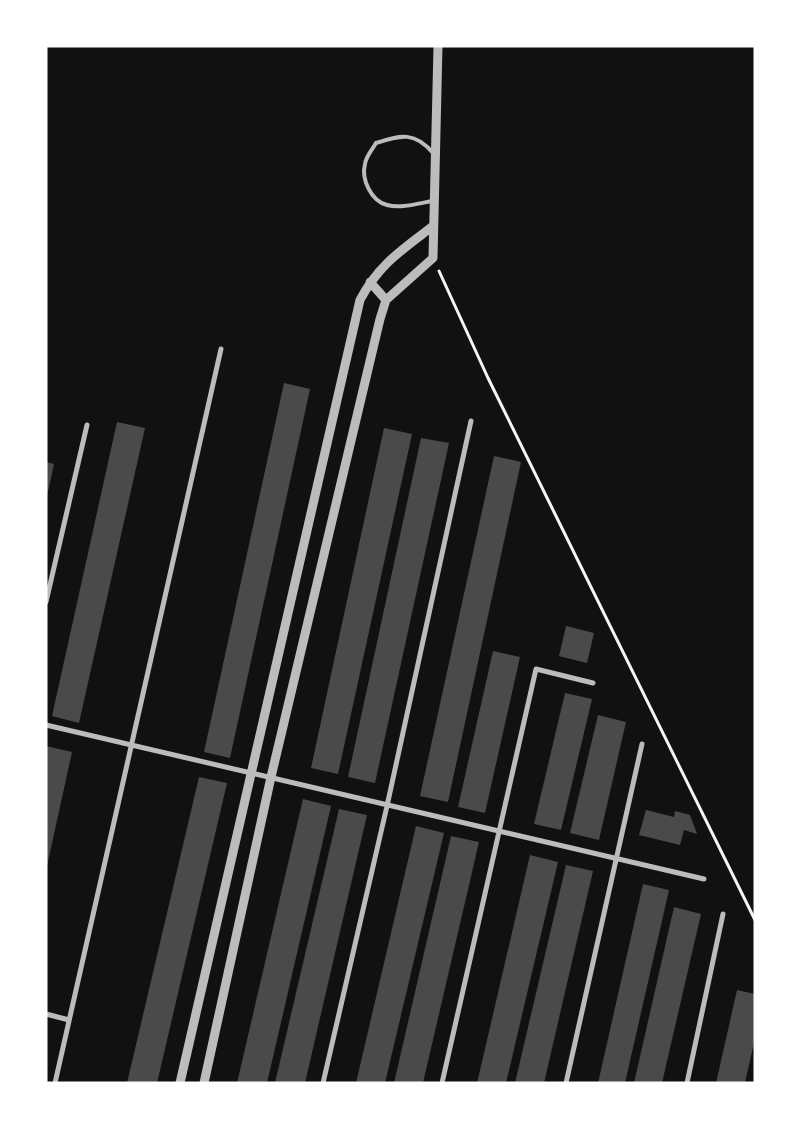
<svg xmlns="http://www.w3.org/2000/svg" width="801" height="1129" viewBox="0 0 801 1129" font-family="'Source Sans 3',sans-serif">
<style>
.building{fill:#4a4a4a}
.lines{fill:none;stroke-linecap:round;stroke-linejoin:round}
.path{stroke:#f5f5f5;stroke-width:3}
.service{stroke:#bcbcbc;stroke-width:4}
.minor{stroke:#bcbcbc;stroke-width:5}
.tertiary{stroke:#bcbcbc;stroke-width:9}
</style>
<rect width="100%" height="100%" fill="#111"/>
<path class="building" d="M284,383L310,389L230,758L204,752Z
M117,422L145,428L79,723L52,716Z
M384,428L412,434L338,774L311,768Z
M421,438L449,443L375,783L348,777Z
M494,456L521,462L448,802L420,796Z
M46,462L54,464L47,496H46Z
M566,626L594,633L587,663L559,656Z
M493,651L520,657L485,813L458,807Z
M565,693L592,699L561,830L534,824Z
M598,715L626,722L599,840L570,833Z
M46,746L72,752L47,866L46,865Z
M199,777L227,783L157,1083H127Z
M303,799L331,806L267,1083H237Z
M339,809L367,815L305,1083H275Z
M646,810L674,817L675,811L690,815L697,834L684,830L680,845L639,835Z
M416,826L444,833L385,1083H356Z
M451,836L479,842L423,1083H394Z
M530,855L558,862L506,1083H477Z
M566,865L593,871L544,1083H515Z
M643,884L669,890L625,1083H598Z
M674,907L701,914L662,1083H634Z
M737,990L755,994V1038L745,1083H716Z"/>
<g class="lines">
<path class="path" d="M439,271L488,378L755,920"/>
<path class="service" d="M433,201C419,203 401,209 387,205C371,201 361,179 365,164C366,156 372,150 376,143C401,135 415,131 434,154"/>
<path class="minor" d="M46,602L87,425
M46,725L704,879
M46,1014L69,1020
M55,1083L221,349
M323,1083L387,806L471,421
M442,1083L536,669L593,683
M566,1083L642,744
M687,1083L723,914"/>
<path class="tertiary" d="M370,282L386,300
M180,1083L360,300C379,264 402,250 433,226
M204,1083L271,777L380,319L386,300L433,258L438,46"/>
</g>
<rect width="801" height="1129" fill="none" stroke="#ffffff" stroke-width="95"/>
</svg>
